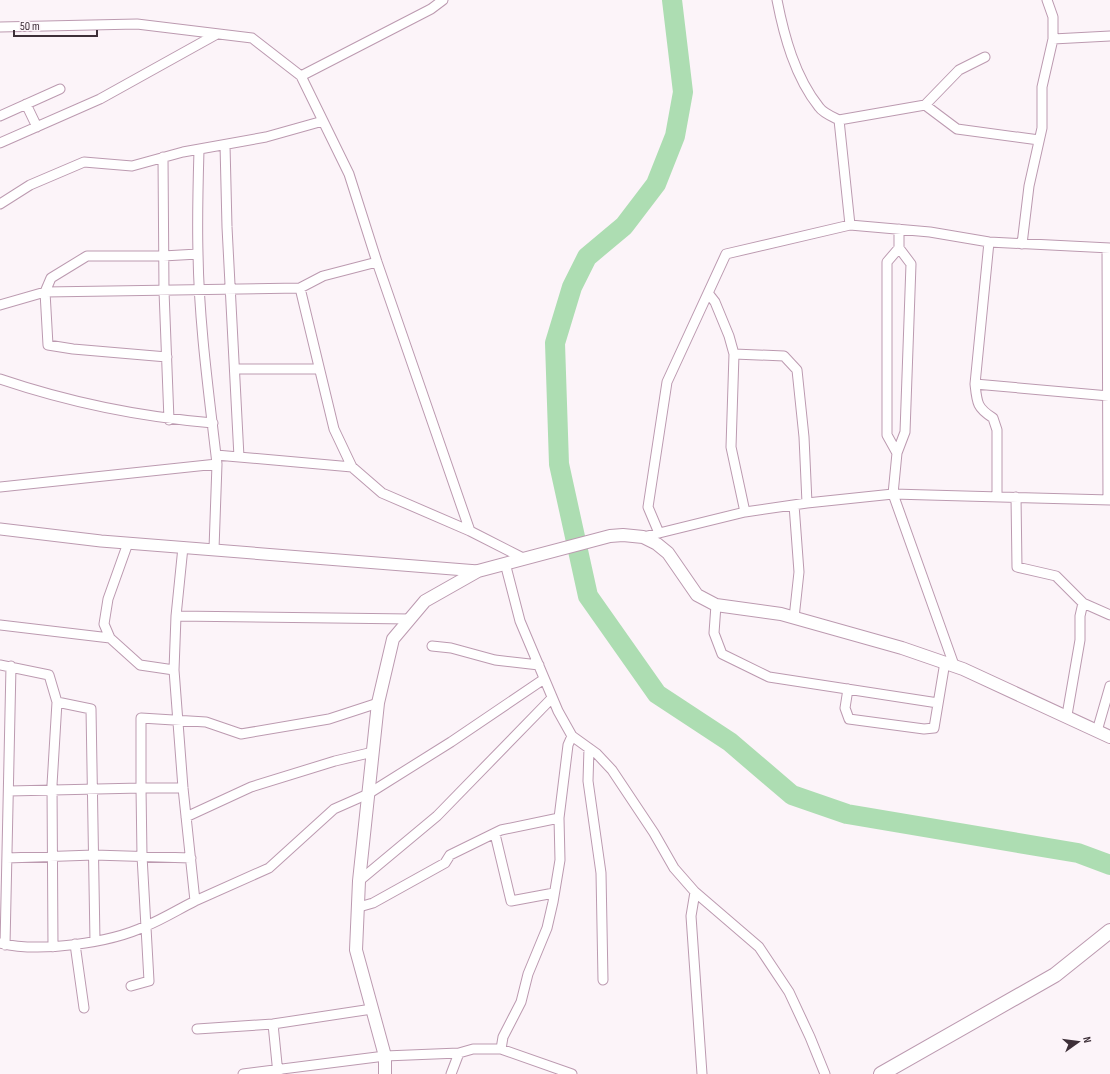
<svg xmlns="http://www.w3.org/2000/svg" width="1110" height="1074" viewBox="0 0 1110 1074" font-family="'Sofia Sans Condensed',sans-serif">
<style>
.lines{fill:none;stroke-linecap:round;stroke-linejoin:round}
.river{stroke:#adddb2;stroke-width:20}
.minor-casing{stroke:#bc9ab0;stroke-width:11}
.tertiary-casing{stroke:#bc9ab0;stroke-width:13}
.secondary-casing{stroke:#bc9ab0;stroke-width:14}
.trunk-casing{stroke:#bc9ab0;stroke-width:16}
.minor{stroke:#fff;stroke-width:9}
.tertiary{stroke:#fff;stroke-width:11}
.secondary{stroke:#fff;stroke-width:12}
.trunk{stroke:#fff;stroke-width:14}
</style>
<rect width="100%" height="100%" fill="#fcf4f9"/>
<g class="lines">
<path class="river" d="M672,0L683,92L675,136L656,184L624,226L587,257L572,287L555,343L559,464L588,596L657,694L730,742L792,795L847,814L1078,853L1110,865"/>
<g class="minor-casing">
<path id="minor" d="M777,0C784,36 795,77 819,107C823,113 833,117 839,120L850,225
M0,27L137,24L252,38L301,76L349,174L377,262L470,531
M1053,39L1110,36
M301,76L431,9L443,0
M26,104L37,127
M925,105L959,70L985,57
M0,116L60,89
M839,120L925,105L957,129L1039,140
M0,143L100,99L217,34
M225,145L227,227L239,457
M199,150C198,184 197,219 198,253C199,324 209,394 217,464
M163,157L164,291L169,420
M0,204L30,185L84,162L132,166L183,152L266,137L323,121
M989,242L975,384L1109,396
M1022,244L1029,186L1042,128V87L1053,39V17L1047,0
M899,248L911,264L905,432L897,453L893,494L954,665
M1107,248L1108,500
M300,288L334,429L352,467L382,493L470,531L523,558
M708,293L715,302L729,336L734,354L731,447L745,512
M0,305L45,292L300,288L323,276L377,262
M734,354L784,356L797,370L804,437L807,503
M167,357L73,349L48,345L45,292L51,278L87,256H163L198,254
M235,369H319
M0,379C68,402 141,417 213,423
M975,384C977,403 977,408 993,418L997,430V496
M897,453L887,435V262L899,248V229
M216,455L352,467
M0,487L217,464L214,549
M1016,497L1017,567L1056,576L1083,603L1110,615
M794,505L799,572L794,618
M659,533L648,507L667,382L726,254L850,225L930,232L989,242L1110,248
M643,537L745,512L807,503L893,494L1110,500
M128,543L108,599L104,624L110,638L140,665L174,670
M183,547L176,616L174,670L183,788L195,901L269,868L334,809L368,794L451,742L544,679
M505,563L520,621L558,711L572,736L597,754L612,770L654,833L674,868L695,892L759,947L789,992L810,1037L825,1074
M716,605L714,633L722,654L769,677L938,703
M176,616L410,619
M0,625L110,638
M432,646L451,648L495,660L539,665
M0,665L49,675L57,702L52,785L53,947
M848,689L845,708L849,719L924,729L934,728L945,662
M57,702L91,709L95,941
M1067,715L1080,640V616L1083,603
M1097,731L1110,686
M589,748L588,781L601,873L603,980
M183,788H141V718L206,722L241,734L329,719L378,703
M9,791L141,788L142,856L149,981L131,986
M186,817L251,787L335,761L373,752
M495,834L511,901L554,893
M7,858L94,855L191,858
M359,881L437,816L552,698
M695,892L691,916L702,1074
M359,907L373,903L445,863L450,855L501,830L559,818
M0,943C39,953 110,943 146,926C163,919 179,909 195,901
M75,944L84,1008
M5,945L11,666
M273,1024L278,1074
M197,1029L273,1024L372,1009
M501,1049L503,1037L521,1002L528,974L547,928L553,902L560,860L559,818L568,745L572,736
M243,1074L385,1056L459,1053L473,1049H501L572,1074
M451,1074L459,1053"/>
</g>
<g class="tertiary-casing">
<path id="tertiary" d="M0,529L101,541L478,571"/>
</g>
<g class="secondary-casing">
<path id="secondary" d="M385,1074V1056L356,950L359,881L378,703L393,639L425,601L478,571L610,536L623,535L643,537L657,544L668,553L697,595L716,605L781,614L902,648L963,669L1110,737"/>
</g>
<g class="trunk-casing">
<path id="trunk" d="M881,1074L1055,975L1110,931"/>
</g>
<use href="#minor" class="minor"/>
<use href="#tertiary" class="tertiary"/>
<use href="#secondary" class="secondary"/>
<use href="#trunk" class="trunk"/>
</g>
<g transform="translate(1078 1042) rotate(76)" stroke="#fcf4f9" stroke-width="3" paint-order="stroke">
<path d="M0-3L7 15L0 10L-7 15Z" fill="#3d2f38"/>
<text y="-6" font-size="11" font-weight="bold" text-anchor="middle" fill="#3d2f38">N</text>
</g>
<path d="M14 30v6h83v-6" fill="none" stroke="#3d2f38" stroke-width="2"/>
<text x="20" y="30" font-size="12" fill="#3d2f38" stroke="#fcf4f9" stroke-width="3" paint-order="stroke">50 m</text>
</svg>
